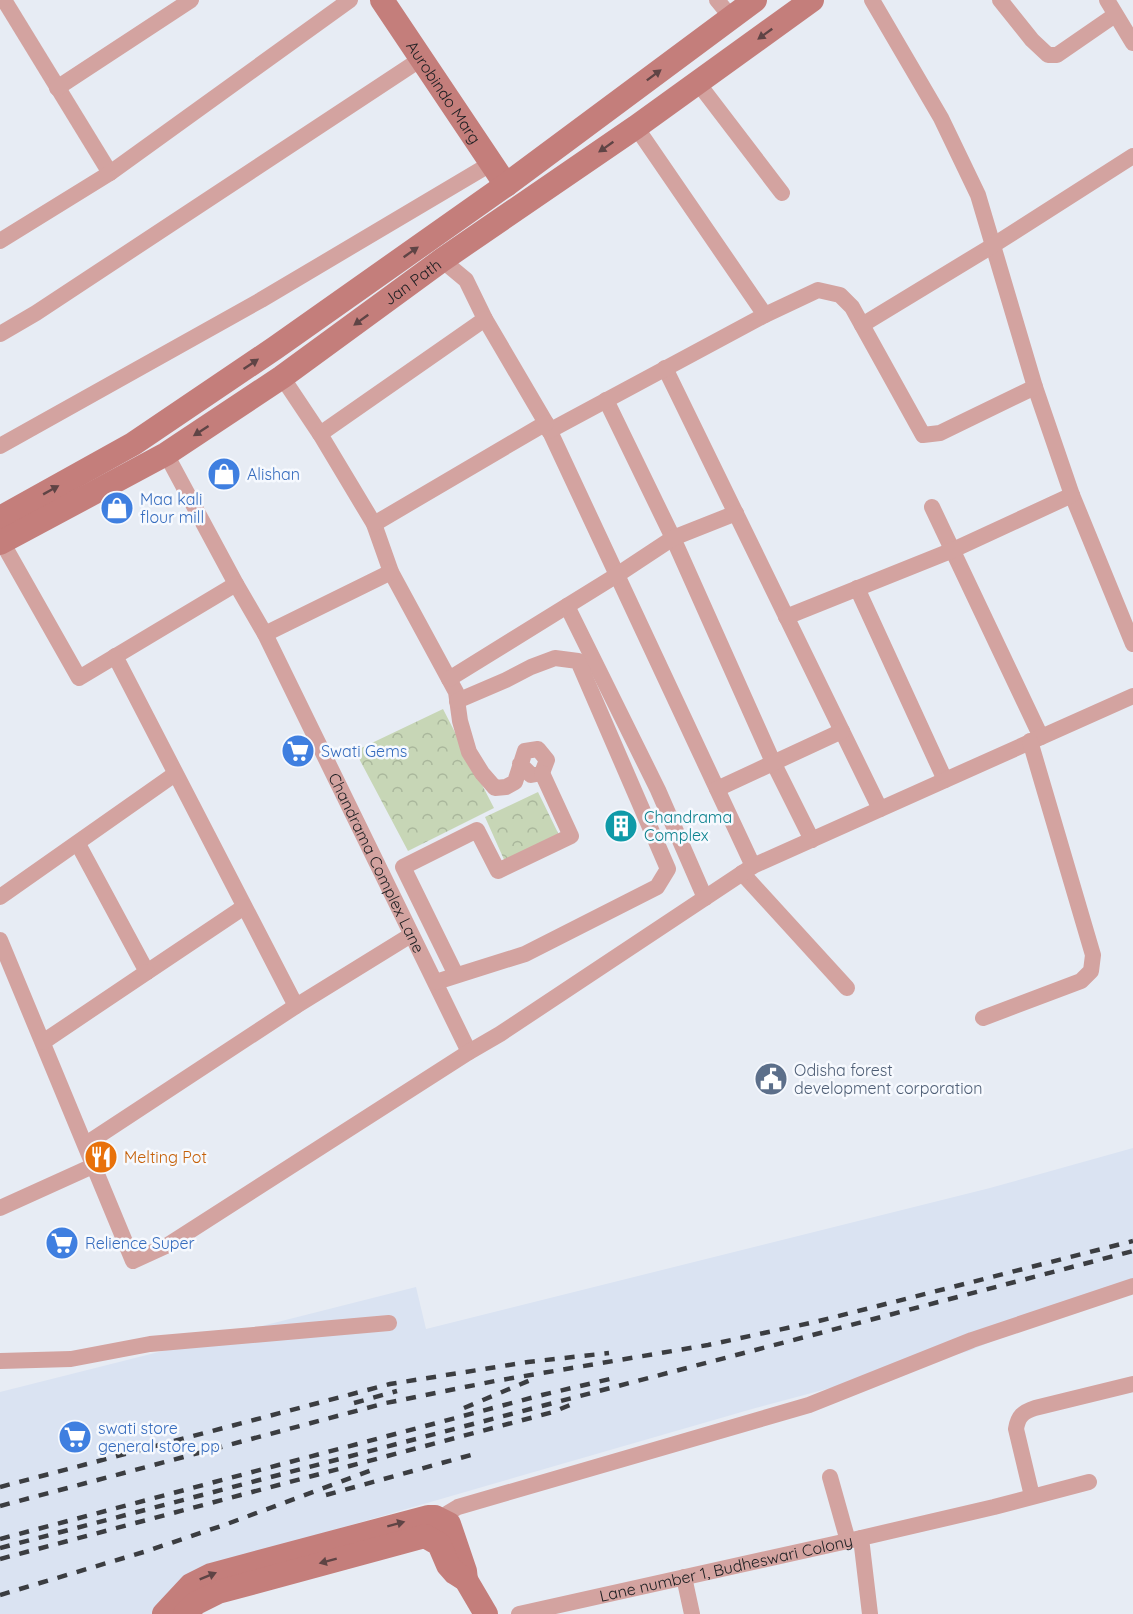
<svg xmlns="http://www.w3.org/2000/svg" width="1133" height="1614" viewBox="0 0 1133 1614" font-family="Quicksand,sans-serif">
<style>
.built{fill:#dae3f2}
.park{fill:url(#park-crowns)}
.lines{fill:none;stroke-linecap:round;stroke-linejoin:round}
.street{stroke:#d3a3a0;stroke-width:16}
.secondary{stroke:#c47e7b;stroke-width:24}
.rail{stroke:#3b3d41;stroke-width:4.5;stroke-dasharray:10 10;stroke-linecap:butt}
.oneway{fill:#5f4445}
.labels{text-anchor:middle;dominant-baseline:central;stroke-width:5;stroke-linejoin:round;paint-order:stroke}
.street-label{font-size:16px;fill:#1c1e21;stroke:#f6f9fe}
.shop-label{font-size:16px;fill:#366cbe;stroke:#f6f9fe;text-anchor:start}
.culture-label{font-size:16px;fill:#0d838f;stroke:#f6f9fe;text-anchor:start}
.service-label{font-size:16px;fill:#4e5e75;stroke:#f6f9fe;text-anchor:start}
.food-label{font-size:16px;fill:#c56008;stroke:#f6f9fe;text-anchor:start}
</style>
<defs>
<pattern id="park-crowns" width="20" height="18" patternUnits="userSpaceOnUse" patternTransform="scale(1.5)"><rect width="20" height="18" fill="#c7d6b6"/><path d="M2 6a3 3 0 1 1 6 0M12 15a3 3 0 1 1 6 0" fill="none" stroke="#aab79c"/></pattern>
</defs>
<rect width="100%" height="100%" fill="#e7ecf4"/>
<path class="built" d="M1133,1148V1281L969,1351L752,1409L199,1569L153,1614H0V1392L416,1287L426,1329L990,1188Z"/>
<path class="park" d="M443,709L494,808L408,851L355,751Z
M538,792L560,837L506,864L485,817Z"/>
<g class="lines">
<g class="street">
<path d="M4,0L110,173"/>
<path d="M717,0L731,17"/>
<path d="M872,0L941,118L978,195L1035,387L1072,495L1133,644"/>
<path d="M1000,0L1032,40L1048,55H1057L1115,15"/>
<path d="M1107,0L1133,43"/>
<path d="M698,83L782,193"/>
<path d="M57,88L191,0"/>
<path d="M0,241L110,173L350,0"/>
<path d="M442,260L466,280L485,319L546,423L753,866"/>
<path d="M765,315L818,290L840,295L852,307L923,435L940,433L1035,387"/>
<path d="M862,325L992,246L1133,156"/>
<path d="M0,334L36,313L421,59"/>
<path d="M665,368L880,809"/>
<path d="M282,377L320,434L374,524L391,572L456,692L460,721L469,752L482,773L495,788L506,787L515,782L525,751L538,749L547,760L542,773L531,775L520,764"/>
<path d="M606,400L673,538L773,762L812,840"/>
<path d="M549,431L765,315L636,127"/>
<path d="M320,434L485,319"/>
<path d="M0,446L261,300L492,163"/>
<path id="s1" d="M166,454L236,584L265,634L469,1052"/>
<path d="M932,507L1041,737"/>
<path d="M374,524L546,423"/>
<path d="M2,542L79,678L236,584"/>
<path d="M857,588L945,780"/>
<path d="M567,606L658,790L705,898"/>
<path d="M786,617L953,550L1072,495"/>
<path d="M265,634L391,572"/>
<path d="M115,656L296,1006"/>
<path d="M449,679L617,575L673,538L736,513"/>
<path d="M717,789L842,731"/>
<path d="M78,844L147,972L244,907"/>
<path d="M742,873L847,988"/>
<path d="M0,897L175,774"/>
<path d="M0,940L133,1261L168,1245L469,1052L500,1034L753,866L1133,696"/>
<path d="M456,975L403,867L477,830L498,871L571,836L542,773"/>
<path d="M436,982L525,954L657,887L668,869L578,661L555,658L531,667L506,680L457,701"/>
<path d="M983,1018L1081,981L1091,971L1093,955L1030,741"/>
<path d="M43,1042L147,972"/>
<path d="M86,1144L296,1006L411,935"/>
<path d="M0,1208L95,1165"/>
<path d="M0,1361L71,1359L150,1344L389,1323"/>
<path d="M830,1477L848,1541"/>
<path d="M1032,1496L1016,1429C1018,1416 1023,1412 1035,1408L1133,1384"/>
<path d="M449,1524L448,1513L458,1507L809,1405L972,1340L1133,1286"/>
<path d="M684,1577L692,1614"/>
<path id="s2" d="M519,1614L861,1538"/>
<path d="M870,1614L861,1538L994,1507L1089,1482"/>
</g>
<g class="secondary">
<path id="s3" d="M382,0L506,185"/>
<path d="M0,518L133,444L275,348L506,185L755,0"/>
<path id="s4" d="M0,543L166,454L282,377L442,260L636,127L812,0"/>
<path d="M164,1614L191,1585L211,1575L428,1517H435L449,1524L465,1571L466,1580"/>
<path d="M185,1614L196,1603L218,1592L425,1536L439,1544L448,1565L455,1573L466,1580L486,1614"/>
</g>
<path class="rail" d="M354,1403L397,1391
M464,1408L533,1379
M0,1487L390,1384L528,1362L609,1353
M326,1495L478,1453
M0,1506L386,1403L495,1381L708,1345L815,1322L1133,1241
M0,1539L542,1395L614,1378
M0,1548L1133,1251
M0,1559L553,1412L570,1405
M0,1595L147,1551L227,1524L377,1468"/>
</g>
<defs><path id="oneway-solid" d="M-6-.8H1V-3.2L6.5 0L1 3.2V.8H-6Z" transform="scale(1.5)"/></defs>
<g class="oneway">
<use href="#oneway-solid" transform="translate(765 34) rotate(144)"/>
<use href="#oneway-solid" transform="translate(654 75) rotate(-37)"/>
<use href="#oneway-solid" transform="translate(606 147) rotate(145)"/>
<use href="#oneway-solid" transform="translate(411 252) rotate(-35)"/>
<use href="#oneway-solid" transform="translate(361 320) rotate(144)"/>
<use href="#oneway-solid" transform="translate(251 364) rotate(-34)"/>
<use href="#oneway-solid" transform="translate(201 431) rotate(147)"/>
<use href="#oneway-solid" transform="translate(51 490) rotate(-29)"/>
<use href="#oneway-solid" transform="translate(396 1524) rotate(-15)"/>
<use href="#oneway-solid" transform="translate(328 1561) rotate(165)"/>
<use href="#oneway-solid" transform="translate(208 1576) rotate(-22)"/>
</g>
<defs>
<g id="shop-disc" transform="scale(1.725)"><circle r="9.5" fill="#3f7fe0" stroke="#f6f9fe"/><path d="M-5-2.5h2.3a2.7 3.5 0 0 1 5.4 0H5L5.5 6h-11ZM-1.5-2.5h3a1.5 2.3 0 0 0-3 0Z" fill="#fff"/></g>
<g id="supermarket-disc" transform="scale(1.725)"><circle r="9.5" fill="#3f7fe0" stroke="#f6f9fe"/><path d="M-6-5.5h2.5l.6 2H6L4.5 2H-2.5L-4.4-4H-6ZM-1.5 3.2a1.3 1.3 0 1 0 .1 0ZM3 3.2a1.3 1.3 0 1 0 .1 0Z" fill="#fff"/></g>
<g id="building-disc" transform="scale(1.725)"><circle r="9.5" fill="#0f9aa8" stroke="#f6f9fe"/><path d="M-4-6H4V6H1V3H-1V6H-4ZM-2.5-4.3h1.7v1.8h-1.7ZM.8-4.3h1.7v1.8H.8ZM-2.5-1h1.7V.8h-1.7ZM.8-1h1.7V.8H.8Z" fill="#fff"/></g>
<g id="civic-disc" transform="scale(1.725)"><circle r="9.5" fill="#5c6f8a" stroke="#f6f9fe"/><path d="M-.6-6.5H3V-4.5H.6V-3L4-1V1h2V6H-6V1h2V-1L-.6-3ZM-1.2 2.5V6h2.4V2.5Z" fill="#fff"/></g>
<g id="restaurant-disc" transform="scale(1.725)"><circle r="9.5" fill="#e8710a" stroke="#f6f9fe"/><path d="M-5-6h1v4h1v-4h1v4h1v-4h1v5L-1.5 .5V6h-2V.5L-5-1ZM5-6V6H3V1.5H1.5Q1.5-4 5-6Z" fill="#fff"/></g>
</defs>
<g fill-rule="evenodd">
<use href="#shop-disc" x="224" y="474"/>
<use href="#shop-disc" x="117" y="508"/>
<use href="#supermarket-disc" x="298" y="751"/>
<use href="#building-disc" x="621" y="826"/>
<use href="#civic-disc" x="771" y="1079"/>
<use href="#restaurant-disc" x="101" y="1157"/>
<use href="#supermarket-disc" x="62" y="1243"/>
<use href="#supermarket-disc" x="75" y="1437"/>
</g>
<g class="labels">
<g class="street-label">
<text stroke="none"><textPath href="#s3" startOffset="111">Aurobindo Marg</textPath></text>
<text stroke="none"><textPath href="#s4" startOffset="489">Jan Path</textPath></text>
<text stroke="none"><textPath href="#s1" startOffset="460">Chandrama Complex Lane</textPath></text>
<text stroke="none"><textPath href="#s2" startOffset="212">Lane number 1, Budheswari Colony</textPath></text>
</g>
<g class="shop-label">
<text x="247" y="474">Alishan</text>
<text x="140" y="499">Maa kali<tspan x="140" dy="18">flour mill</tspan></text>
<text x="321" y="751">Swati Gems</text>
<text x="85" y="1243">Relience Super</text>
<text x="98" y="1428">swati store<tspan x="98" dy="18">general store pp</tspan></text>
</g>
<g class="culture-label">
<text x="644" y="817">Chandrama<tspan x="644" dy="18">Complex</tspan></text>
</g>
<g class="service-label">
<text x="794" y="1070">Odisha forest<tspan x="794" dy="18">development corporation</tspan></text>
</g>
<g class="food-label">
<text x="124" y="1157">Melting Pot</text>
</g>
</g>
</svg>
